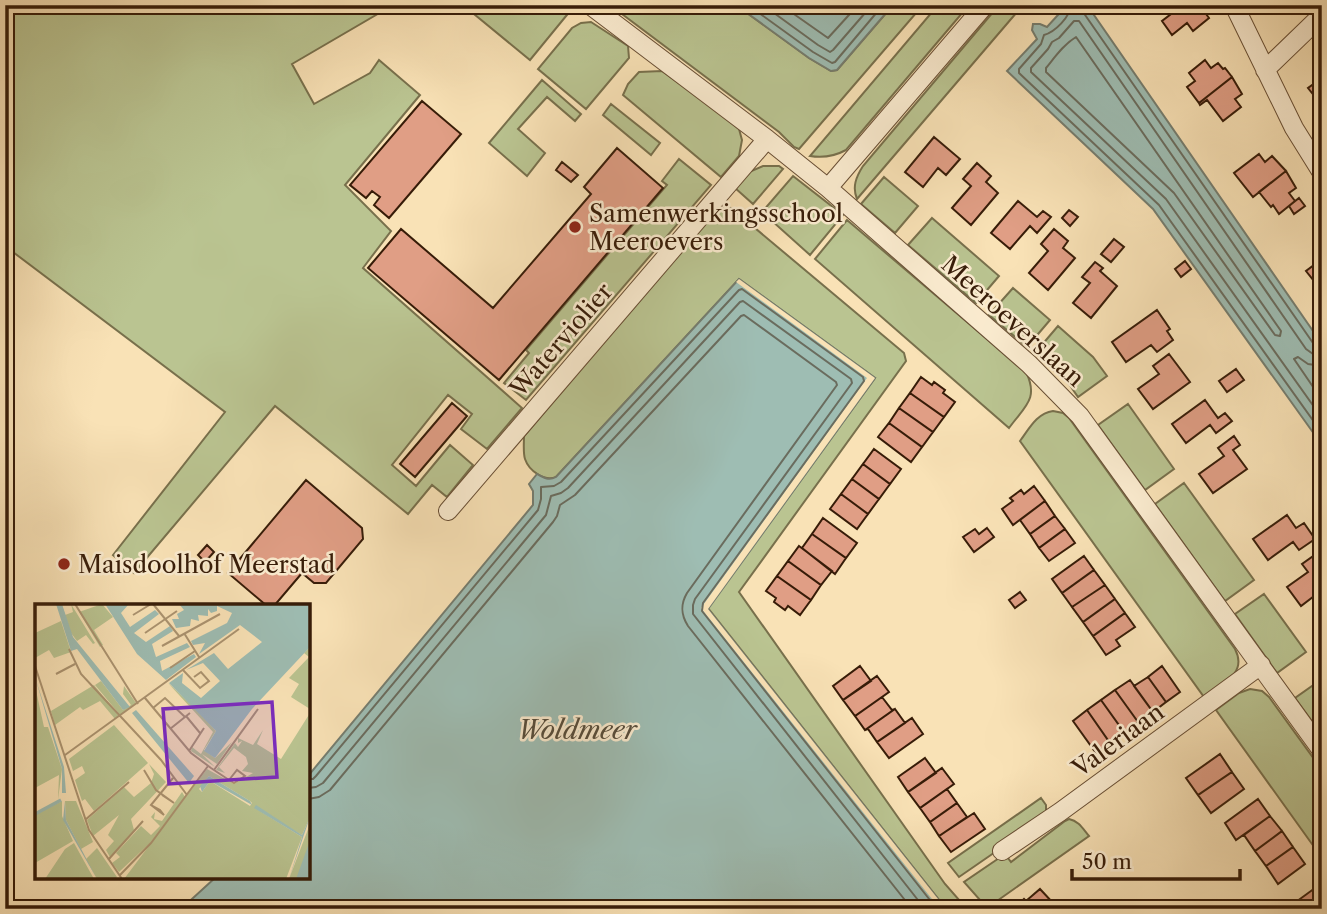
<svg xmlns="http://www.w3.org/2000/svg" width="1327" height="914" viewBox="0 0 1327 914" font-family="'Libre Caslon Text',serif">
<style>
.green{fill:#bac491;stroke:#78704c;stroke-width:2}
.water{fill:#9ebdb3;stroke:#757d6f;stroke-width:2}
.pier{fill:#f9e2b6}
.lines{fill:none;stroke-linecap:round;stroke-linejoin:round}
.shore{stroke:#6a6c5e;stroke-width:2}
.building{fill:#e09e85;stroke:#371c08;stroke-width:2}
.street-casing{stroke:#684e34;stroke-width:20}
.street{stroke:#fbecd0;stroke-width:18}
.poi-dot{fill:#8f2418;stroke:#fbecd0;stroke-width:2.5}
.labels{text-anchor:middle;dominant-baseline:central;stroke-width:5;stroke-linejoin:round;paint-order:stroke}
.poi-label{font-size:24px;fill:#371c08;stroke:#fbecd0;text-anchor:start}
.street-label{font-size:24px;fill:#371c08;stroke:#fbecd0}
.water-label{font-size:26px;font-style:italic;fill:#564c3b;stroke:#fbecd0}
.inset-river{fill:none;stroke:#9ebdb3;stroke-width:3.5}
.inset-road{fill:none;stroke:#ab9370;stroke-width:2}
.view{fill:#7b2cbf;fill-opacity:0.15;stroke:#7b2cbf;stroke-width:3.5}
.inset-edge{fill:none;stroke:#371c08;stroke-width:3.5}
</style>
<rect width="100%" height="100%" fill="#f9e2b6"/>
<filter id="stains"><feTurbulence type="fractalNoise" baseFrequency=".00286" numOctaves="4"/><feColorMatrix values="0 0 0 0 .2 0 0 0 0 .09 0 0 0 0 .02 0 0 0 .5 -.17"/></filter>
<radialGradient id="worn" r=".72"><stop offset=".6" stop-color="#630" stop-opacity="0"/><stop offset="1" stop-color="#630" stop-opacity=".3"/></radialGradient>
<path class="green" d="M5,5H393L292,64L314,104L370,73L379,60L420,95L345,185L391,231L363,268L522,408L487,449L461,429L472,414L448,395L392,465L416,486L450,445L473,465L447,497L432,485L408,514L275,406L134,573L113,555L225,412L5,246Z
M463,5H572L571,10L530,60Z
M610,5H736L809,58L831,71L837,70L893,5H923L799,149L794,147L779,132Z
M938,5H969L846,150C835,156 822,158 810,156Z
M999,5H1023L857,199C852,187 856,177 863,166Z
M591,22L628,46L629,58L586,109L538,69L572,28L581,23Z
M662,71L717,110L739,129L742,140L739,156L721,177L623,95L628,84L639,72Z
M542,80L581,114L575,121L547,97L518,129L545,153L527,176L489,143Z
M611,104L660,143L651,155L603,115Z
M679,159L711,185L526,400L504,383L529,353L526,350L667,185L662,181Z
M763,166H779L783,169L753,204L735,188L749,172Z
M793,176L843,215L810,255L762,212Z
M884,177L918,206L895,233L861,204Z
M719,207L731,208L904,353L906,361L739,592L945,884L967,909H946L940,901L708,608L875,378L739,279L556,477C545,482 529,471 525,459C523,453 524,443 524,436L698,229Z
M932,218L999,276L976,303L908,245Z
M847,220L1026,372C1039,399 1025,406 1009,428L815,259Z
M1013,288L1050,320L1027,347L989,315Z
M1058,326L1093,357L1107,376L1078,397L1069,384L1035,353Z
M1128,404L1174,469L1145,490L1098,425Z
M1053,411L1063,413L1069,418L1235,649C1248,674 1222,684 1204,697L1020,441C1029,429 1037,413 1053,411Z
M1184,483L1254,580L1225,601L1155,504Z
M1264,594L1306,652L1277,673L1235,614Z
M1322,679V735L1295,698Z
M1250,689L1262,691L1269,697L1322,770V858L1216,710L1239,693Z
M1041,798L1046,805V812L1001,848L959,877L948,863Z
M1069,819C1079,821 1083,829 1089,836L987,908L964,882L1005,854L1011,862L1065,821Z"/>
<path class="water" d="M736,5H893L837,70L831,71L809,58Z
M1067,5H1087L1322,344V445L1153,209L1007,71L1037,39L1032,30L1033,24H1040L1047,27Z
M739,279L875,378L708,609L946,909H181L216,877H308V776L533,505V491L529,484L537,474C544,478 549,481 556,477Z"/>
<path class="pier" d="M739,279L875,378L708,609L946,909H940L924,889L701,608L867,378L736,282Z"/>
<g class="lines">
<path class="shore" d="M748,5L813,52L832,63L835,62L883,5
M763,5L818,45L830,52L833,50L872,5
M781,5L828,38L858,5
M1071,5C1070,17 1055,32 1044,35L1041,44L1019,69V73L1159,205L1322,433
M1082,5L1083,12L1313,343L1316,346L1322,347
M1076,37L1281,331L1280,336L1275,335L1174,193L1046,72V68C1055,57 1064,44 1076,37Z
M1322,355L1313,354L1306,349L1079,21H1074L1059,38L1052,42L1048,49L1031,68V72L1166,199L1322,418
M1322,366L1308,364L1298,357L1294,359L1322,400
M308,779H313L316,776L538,510L541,499V487L554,486L561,482L739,290L742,289L863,377L864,381L703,603L702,611L937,909
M308,788L316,787L323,783L546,515L551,496L561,493L568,488L740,302L743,301L851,379L852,383L695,599L693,605V614L925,909
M308,799L319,797L330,790L553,522L557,516L560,505L575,495L741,316L744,315L836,382L837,385L687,593C680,605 681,615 688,626L912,909"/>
</g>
<path class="building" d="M1164,5H1197L1201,11L1203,10L1209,18L1193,31L1187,23L1172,35L1162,21L1171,14Z
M1205,60L1211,68L1218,63L1223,69L1225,68L1232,77L1199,103L1187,87L1195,81L1189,73Z
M1232,77L1242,94L1235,99L1241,107L1223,121L1207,100L1200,105L1199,103Z
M1322,78V102L1320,103L1308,88Z
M422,101L461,134L389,218L374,205L380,197L372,191L366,198L350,185Z
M934,137L960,159L946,175L938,168L923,187L905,172Z
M617,148L663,188L499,380L368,268L401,229L493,308L591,194L584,187Z
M1259,154L1265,162L1272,156L1286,171L1253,197L1234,173Z
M562,162L578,175L571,182L556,170Z
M977,163L991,176L986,182L998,193L971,225L952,208L971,186L963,179Z
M1286,171L1296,188L1289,193L1295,201L1279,214L1273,205L1271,207L1259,192Z
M1299,198L1305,206L1294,214L1289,206Z
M1018,201L1037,217L1043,211L1051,217L1037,233L1030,226L1010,249L991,233Z
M1069,210L1078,217L1070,226L1062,218Z
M1054,229L1068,241L1063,248L1075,258L1048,290L1029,273L1048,251L1041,244Z
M1114,239L1124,247L1111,262L1101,254Z
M1322,259V283L1318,286L1306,271Z
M1185,261L1191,269L1181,277L1175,269Z
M1095,262L1103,268L1100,271L1117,286L1091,318L1073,303L1090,283L1082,277Z
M1157,310L1170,329L1167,331L1173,340L1157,352L1151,345L1126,362L1112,342Z
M1169,354L1190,382L1153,409L1138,389L1159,374L1153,366Z
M1236,369L1244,380L1227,392L1219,381Z
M921,377L932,385L934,382L945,390L943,393L955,402L944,417L910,393Z
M910,393L944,417L933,432L899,408Z
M1205,400L1218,418L1225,413L1232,421L1216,433L1210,425L1186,443L1172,424Z
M452,403L467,416L415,477L400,464Z
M899,408L933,432L922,447L889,423Z
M889,423L922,447L911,462L878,437Z
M1234,436L1240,445L1233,450L1247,469L1213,493L1199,474L1224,456L1218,448Z
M874,449L901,469L890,484L863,464Z
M863,464L890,484L879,499L852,479Z
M852,479L879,499L868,514L841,494Z
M306,480L362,528L363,539L326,583H314L302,573L274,606H267L228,573Z
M1034,486L1045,501L1013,525L1002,509L1013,501L1010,498L1021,490L1024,494Z
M841,494L868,514L857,529L830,509Z
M1045,501L1055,516L1030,534L1020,520Z
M1287,515L1296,528L1304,523L1315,539L1299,550L1293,542L1268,560L1253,539Z
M1055,516L1065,529L1039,548L1030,534Z
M823,518L857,543L846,558L812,534Z
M987,528L994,537L974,552L963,537L975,529L979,534Z
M1065,529L1075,543L1049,561L1039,548Z
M812,534L846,558L835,574L802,548Z
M207,545L214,552L205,562L198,555Z
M799,546L832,571L821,585L788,561Z
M1319,552L1322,556V590L1301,606L1287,587L1308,572L1302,564Z
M1084,556L1094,570L1062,593L1052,579Z
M788,561L821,585L811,600L777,576Z
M1094,570L1105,585L1072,607L1062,593Z
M777,576L811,600L800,615L788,606L785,610L774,602L776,598L766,591Z
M1105,585L1115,599L1083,622L1072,607Z
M1020,592L1026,600L1015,608L1009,600Z
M1115,599L1125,613L1093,636L1083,622Z
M1125,613L1135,627L1116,640L1120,646L1106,655L1093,636Z
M860,666L871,681L843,700L833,686Z
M1162,666L1180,692L1166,702L1148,677Z
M877,676L889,692L855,716L843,700Z
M1148,677L1166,702L1153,712L1134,686Z
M1130,680L1153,712L1138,722L1115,690Z
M1115,690L1138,722L1124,732L1101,700Z
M882,697L892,710L895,709L865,730L855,716Z
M1101,700L1124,732L1110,743L1087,710Z
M895,709L905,723L877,742L868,729L865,730Z
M1087,710L1110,743L1096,753L1073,721Z
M912,718L923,734L889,758L877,742Z
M1220,754L1232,772L1198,795L1186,778Z
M925,758L936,773L908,792L898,777Z
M942,768L954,784L920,808L908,792Z
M1232,772L1244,789L1211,813L1198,795Z
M947,789L957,803L930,822L920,808Z
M1258,799L1270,816L1236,840L1225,823Z
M957,803L967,817L939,836L930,822Z
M974,813L985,829L951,852L939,836Z
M1270,816L1282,831L1255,851L1244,835Z
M1282,831L1293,847L1266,866L1255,851Z
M1293,847L1305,864L1278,884L1266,866Z
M1315,888L1322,896V909H1290L1289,907Z
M1040,889L1054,904L1049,909H1017L1016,907L1024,899L1026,901Z"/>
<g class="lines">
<g class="street-casing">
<path id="street" d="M590,5L767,139L828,188L1029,364L1080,416L1322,751
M1234,5L1294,128L1322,173
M1265,70L1322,15
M828,188L985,5
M448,511L767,139
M1002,851L1060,812L1261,665"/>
</g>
<use href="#street" class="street"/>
</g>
<g class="poi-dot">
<circle cx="575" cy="227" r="7"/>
<circle cx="64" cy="564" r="7"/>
</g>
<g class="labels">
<g class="poi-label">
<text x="589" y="213">Samenwerkingsschool<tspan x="589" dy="28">Meeroevers</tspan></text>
<text x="78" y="564">Maisdoolhof Meerstad</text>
</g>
<g class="street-label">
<text transform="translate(1013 321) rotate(42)">Meeroeverslaan</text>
<text transform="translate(561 340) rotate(-49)">Waterviolier</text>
<text transform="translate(1118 740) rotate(-36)">Valeriaan</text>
</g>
<g class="water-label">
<text x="577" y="730">Woldmeer</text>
</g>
</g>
<g transform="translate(35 604)">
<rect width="275" height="275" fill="#f9e2b6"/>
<path d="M36,0L60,39L58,40L51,31L42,37L36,29L30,11L38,8ZM67,0L78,13L59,26L68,41L65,43L44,8ZM26,17L36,48L19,54L14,46L0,54V29ZM275,43V105L256,93L264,80L254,74L274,53L269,49ZM66,77L88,106L96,101L88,90L89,82L101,99L85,111L60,81ZM133,79L160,104L181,127L169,146L180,154L197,138L182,160L167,150L180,163L156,147L157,143L166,150L178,128ZM59,81L84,112L80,115L65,97L48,106L45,103L20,121L16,107ZM0,82L9,123H13L27,165L23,196L24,171L0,184ZM275,109V213L267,231L218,203L267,233L251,275H89L172,165L199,180L218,169L207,167L213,160L211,153L199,144L184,163L190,169L181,166L200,139L203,143L207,137L203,139V134L218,141L228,126L222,140L246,155ZM174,172L215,197L217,199L215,202L175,177L167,188L164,185ZM79,121L113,159L59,207L50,195L47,197L40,176L50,169L47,162L38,167L34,155ZM114,160L131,178L96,215L99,226L75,253L71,246L79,237L73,231L84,211L58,232L52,216L89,183L99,193L116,179L119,170ZM147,188L150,193L115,239L84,268L77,259L85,253L81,249L106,222L116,231L125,222L116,213L120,208L119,215L127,217ZM27,197V212L38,237L0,259V211ZM30,197H41L58,238L46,245L31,216ZM275,220V275H254ZM39,239L59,275H10L30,245ZM62,244L82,273L80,275H62L51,255Z" fill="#bac491" fill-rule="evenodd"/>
<path d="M21,0H27L38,33L95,103L88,106L42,45L36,47ZM70,0H94L86,9L95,23L120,6L124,10L99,29L111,38L135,22L138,27L117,40L121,53L152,39L155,43L125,57L127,67L159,50L161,53L131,76L102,50ZM144,0H275V43L217,105L180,154L169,147L181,127L134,79L148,69L147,79L166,94L185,77L168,59L151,66L179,49L193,65L227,38L205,21L164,50L170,39L158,41L156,37L192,19L197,9L182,2V7L176,9L173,5V12L163,11L164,17L156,15L155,22L141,24L137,15H144L142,10L149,6ZM0,73L29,163L31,189H27V165ZM101,106L159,172L154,179L97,109ZM174,172L215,197L217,201L175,177L167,188L165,182ZM30,197L31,216L62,275L28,216ZM221,201L267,231L275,213L254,275L267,233L219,204ZM275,236V275H261L273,242Z" fill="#9ebdb3"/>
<path class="inset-river" d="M0,210L26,196"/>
<path class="inset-road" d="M40,0L103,100M118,0L144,32M98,11L116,0M110,29L142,7M149,29L164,53M127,42L185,10M34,45L46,70L126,156L152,191M0,62L54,226L87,275M135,64L160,47M148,66L165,84L174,77L166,68L159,73M21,70L40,60M110,94L156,149L176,164L194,176L199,179L210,172L202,166L194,176M118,104L130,94L150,113M151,112L165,129M135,125L155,109M154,147L169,124M30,151L204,25M109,166L121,186L139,199L127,191M179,166L223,105M116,201L129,211L125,206L116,201L138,174M50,216L94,178M73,256L108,217M85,271L116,239L173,162"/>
<path class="view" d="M237,98L242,173L134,180L128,105Z"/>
<rect width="275" height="275" class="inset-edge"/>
</g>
<rect width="1327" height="914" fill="none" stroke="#f9e2b6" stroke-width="28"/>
<rect x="7" y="7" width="1313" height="900" fill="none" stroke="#371c08" stroke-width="3.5"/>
<rect x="14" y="14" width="1299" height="886" fill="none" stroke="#371c08" stroke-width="2"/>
<path d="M1072 869v10h168v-10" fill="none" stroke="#371c08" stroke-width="3.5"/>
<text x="1082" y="869" font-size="21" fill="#371c08" stroke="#fbecd0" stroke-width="5" paint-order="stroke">50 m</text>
<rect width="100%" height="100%" filter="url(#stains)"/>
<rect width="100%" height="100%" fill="url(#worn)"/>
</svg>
